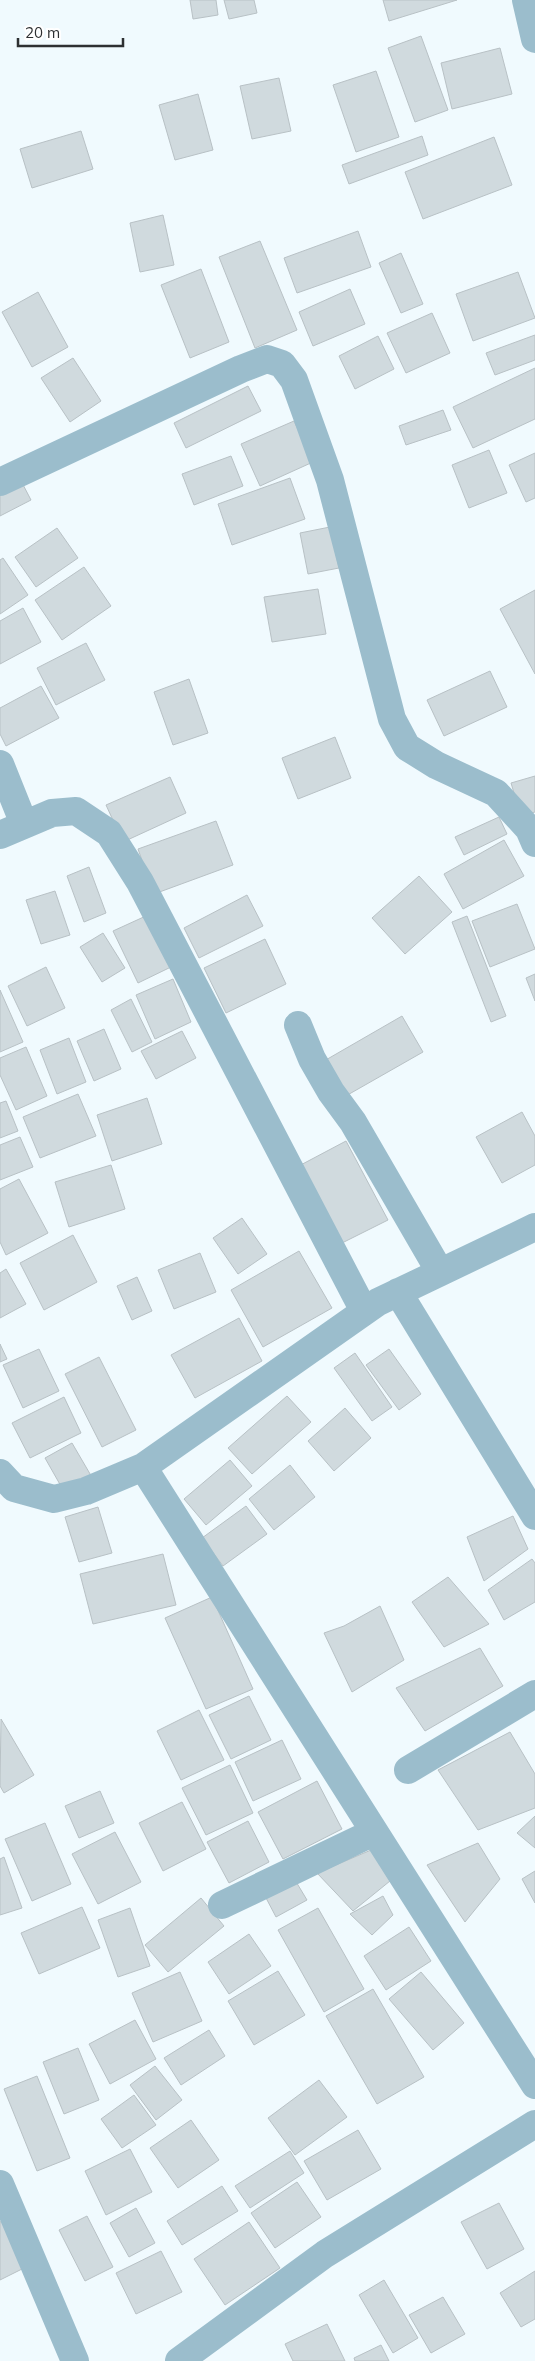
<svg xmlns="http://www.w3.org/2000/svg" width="535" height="2361" viewBox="0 0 535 2361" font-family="Mulish,sans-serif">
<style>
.building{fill:#d0dade;stroke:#b8c1c5}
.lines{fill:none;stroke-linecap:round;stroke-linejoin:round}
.minor{stroke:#9bbdcc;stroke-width:28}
.tertiary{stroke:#9bbdcc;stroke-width:28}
</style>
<rect width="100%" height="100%" fill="#f0fafe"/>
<path class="building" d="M190,0H216L218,15L193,19Z
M224,0H254L257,13L229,19Z
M383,0H457L389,21Z
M421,36L448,110L415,122L388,48Z
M500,48L512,94L452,109L441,63Z
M376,71L399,137L356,152L333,85Z
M279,78L291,131L252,139L240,86Z
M198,94L213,150L175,160L159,105Z
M81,131L93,169L32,188L20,149Z
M422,136L428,155L349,184L342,165Z
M494,137L512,185L423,219L405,172Z
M163,215L174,265L140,272L130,223Z
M358,231L371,267L297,293L284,258Z
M260,241L297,330L255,348L219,257Z
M401,253L423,304L401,313L379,263Z
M201,269L229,342L190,358L161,285Z
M518,272L535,318L473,341L456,294Z
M350,289L365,324L313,346L299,312Z
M38,292L68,347L32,367L2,312Z
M432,313L450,353L406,373L387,333Z
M535,335V360L495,375L486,353Z
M378,336L394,369L355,389L339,356Z
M73,358L101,401L70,422L41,378Z
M535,368V419L473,448L453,407Z
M248,386L261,411L186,448L174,423Z
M443,410L451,430L406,445L399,426Z
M294,421L313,462L260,486L241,444Z
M489,450L507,493L469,508L452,465Z
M535,453V498L526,502L509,465Z
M231,456L243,486L194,505L182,474Z
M19,477L31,500L0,516V487Z
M290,478L305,519L232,545L218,504Z
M330,527L339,568L308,574L300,533Z
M57,528L78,558L36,587L15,557Z
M3,558L28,595L0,614V560Z
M84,567L111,606L62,640L35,600Z
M318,589L326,634L272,642L264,597Z
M535,590V674L500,609Z
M23,608L41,642L0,664V621Z
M86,643L105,680L56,705L37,668Z
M490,671L507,707L444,736L427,700Z
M189,679L208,733L173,745L154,692Z
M41,686L59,718L6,746L0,734V708Z
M335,737L351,778L298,799L282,758Z
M535,776V812L521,816L511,783Z
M170,777L186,813L123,842L106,805Z
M499,817L507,834L464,855L455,837Z
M216,821L233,865L154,894L138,849Z
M504,840L524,876L463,909L444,874Z
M89,867L106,913L84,922L67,876Z
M419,876L452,912L405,954L372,918Z
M55,891L70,935L41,944L26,900Z
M247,895L263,926L199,958L184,928Z
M517,904L535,949L490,967L472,921Z
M148,915L173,966L138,983L113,931Z
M467,916L506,1016L491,1022L452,922Z
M103,933L125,968L102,982L80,947Z
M265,939L286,984L226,1013L204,968Z
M46,967L65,1008L27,1026L8,986Z
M535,974V1001L526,978Z
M173,979L191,1022L155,1039L136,995Z
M0,990L23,1042L0,1052Z
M131,999L152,1042L132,1052L111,1010Z
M402,1016L423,1052L344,1097L324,1061Z
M104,1029L121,1069L94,1081L77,1041Z
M182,1031L196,1058L156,1079L141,1051Z
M69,1038L86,1082L57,1094L40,1050Z
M26,1047L47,1096L16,1110L0,1075V1058Z
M78,1094L96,1136L40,1158L23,1117Z
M147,1098L162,1144L112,1161L97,1115Z
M6,1101L18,1131L0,1138V1103Z
M522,1112L535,1136V1165L502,1183L476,1137Z
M20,1137L33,1167L0,1180V1145Z
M346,1141L388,1220L336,1246L295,1168Z
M111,1165L125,1209L69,1227L55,1182Z
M19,1179L48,1233L6,1255L0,1242V1189Z
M242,1218L267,1254L238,1274L213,1238Z
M73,1235L97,1282L44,1310L20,1263Z
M299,1251L332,1308L263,1347L231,1290Z
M200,1253L216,1292L174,1309L158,1270Z
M6,1269L26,1304L0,1318V1273Z
M137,1277L152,1311L132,1320L117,1286Z
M239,1318L262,1361L195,1398L171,1355Z
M0,1344L7,1359L0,1362Z
M39,1349L59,1391L23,1408L3,1365Z
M389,1349L421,1394L399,1410L366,1365Z
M355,1353L392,1407L372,1421L334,1368Z
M99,1357L136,1430L102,1447L65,1374Z
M287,1396L311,1422L252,1474L228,1448Z
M64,1397L81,1433L30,1458L12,1423Z
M345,1408L371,1438L334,1471L308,1441Z
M72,1443L93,1479L66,1495L45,1458Z
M230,1460L252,1486L206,1525L184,1499Z
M290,1465L315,1497L274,1530L249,1499Z
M246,1506L267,1534L223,1566L202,1538Z
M98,1507L112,1553L79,1562L65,1517Z
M513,1516L528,1549L484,1581L467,1537Z
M163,1554L176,1605L93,1624L80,1574Z
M532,1559L535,1563V1602L504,1620L488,1590Z
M448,1577L489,1624L444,1647L412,1602Z
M212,1597L253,1689L206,1709L165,1618Z
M380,1606L404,1660L352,1692L324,1633L344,1626Z
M480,1648L503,1686L425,1731L396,1688Z
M249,1696L271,1740L231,1759L209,1715Z
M199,1710L224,1760L181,1780L157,1731Z
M1,1719L34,1775L4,1793L0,1786Z
M510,1732L535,1774V1808L478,1830L438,1770Z
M282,1740L301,1779L253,1801L235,1762Z
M230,1765L253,1813L206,1835L182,1788Z
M317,1781L342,1829L283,1859L258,1812Z
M100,1791L114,1823L79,1838L65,1806Z
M182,1802L206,1849L163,1871L139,1823Z
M535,1816V1848L517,1833Z
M248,1821L269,1862L229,1883L207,1842Z
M45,1823L71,1884L32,1901L5,1839Z
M115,1832L141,1882L98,1904L72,1854Z
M478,1843L500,1879L465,1922L427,1865Z
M371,1850L390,1881L353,1911L317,1873Z
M4,1857L22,1908L0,1915V1859Z
M535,1871V1903L522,1879Z
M295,1880L307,1900L276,1917L265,1896Z
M383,1896L393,1915L372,1935L350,1914Z
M201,1898L224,1926L168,1972L145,1945Z
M82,1907L100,1948L39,1974L21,1933Z
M130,1908L150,1966L118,1977L98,1920Z
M318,1908L364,1989L324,2012L278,1930Z
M409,1927L431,1961L386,1990L364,1956Z
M249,1934L271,1966L229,1994L208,1962Z
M278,1971L305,2015L254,2045L228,2001Z
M180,1972L202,2021L153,2042L132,1993Z
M421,1972L464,2023L433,2050L389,1999Z
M373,1989L424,2077L377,2104L326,2016Z
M135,2020L156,2059L110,2084L89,2044Z
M209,2030L225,2056L181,2085L164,2058Z
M78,2048L99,2100L64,2114L43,2062Z
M155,2066L182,2100L156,2120L130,2085Z
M37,2076L70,2158L37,2171L4,2089Z
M319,2080L347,2117L295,2155L268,2118Z
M134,2095L156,2125L122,2148L101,2119Z
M191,2120L219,2160L178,2188L150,2148Z
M358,2130L381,2169L327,2200L304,2161Z
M130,2149L152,2192L106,2215L85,2171Z
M290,2151L304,2173L250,2208L235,2186Z
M297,2182L321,2217L275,2248L251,2213Z
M222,2186L238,2211L182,2245L167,2221Z
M499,2203L524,2249L487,2269L461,2222Z
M136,2208L155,2243L129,2257L110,2223Z
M87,2216L113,2267L85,2281L59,2230Z
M8,2218L32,2264L0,2280V2222Z
M249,2222L280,2268L225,2305L194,2259Z
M161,2251L182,2292L136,2314L116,2273Z
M535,2271V2319L521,2327L500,2293Z
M384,2280L418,2338L393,2353L359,2295Z
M443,2297L465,2334L431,2353L409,2315Z
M327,2324L345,2361H293L285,2344Z
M381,2345L389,2361H355L354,2358Z"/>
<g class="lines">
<path class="minor" d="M0,482L241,369L267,359L282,364L294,380L330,480L392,719L407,747L436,765L496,793L529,829L535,843
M0,764L24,824
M0,835L52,813L76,811L109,833L140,882L364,1311
M298,1025L312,1059L331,1092L353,1122L440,1272
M398,1292L535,1516
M143,1467L535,2085
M0,1473L14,1488L54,1499L86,1491L143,1467L378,1302L535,1227
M408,1770L535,1694
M222,1905L374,1832
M0,2184L75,2361
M179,2361L325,2254L535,2124"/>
<path class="tertiary" d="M526,0L535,39"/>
</g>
<path d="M18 38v8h105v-8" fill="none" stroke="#2d3032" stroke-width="2.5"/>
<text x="25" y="38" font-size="15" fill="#2d3032" stroke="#ffffff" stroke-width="4" paint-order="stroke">20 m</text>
</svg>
